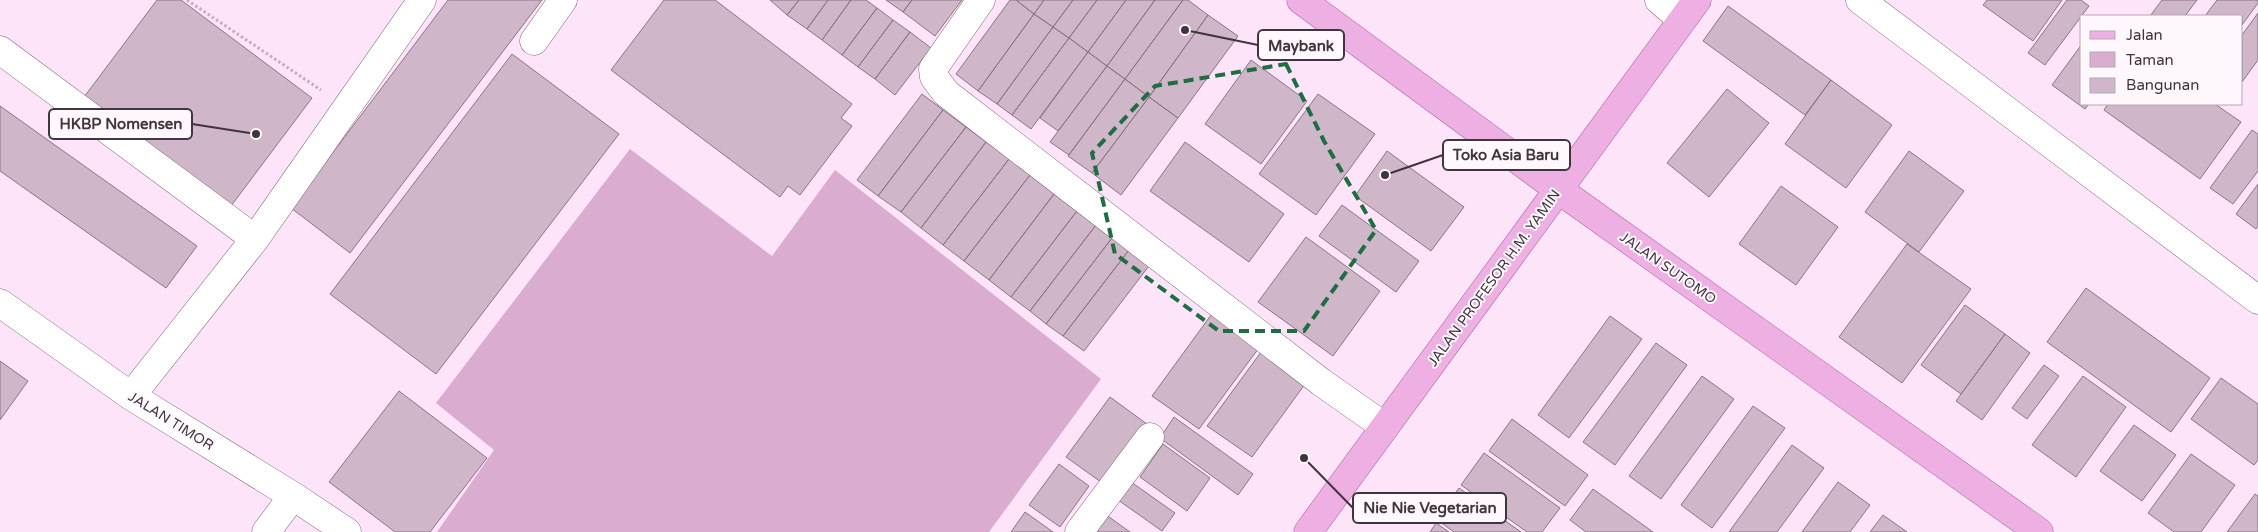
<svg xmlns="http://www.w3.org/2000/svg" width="2258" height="532" viewBox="0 0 2258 532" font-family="'Varela Round',sans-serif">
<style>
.green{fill:#d9acd0}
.building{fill:#cfb6c9;stroke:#8c7587}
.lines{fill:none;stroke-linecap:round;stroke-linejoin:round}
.minor-casing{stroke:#7e6779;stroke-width:29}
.major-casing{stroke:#a9629d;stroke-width:29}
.path{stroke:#c2adbe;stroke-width:3;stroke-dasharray:2.5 2.5;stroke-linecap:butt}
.minor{stroke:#fff;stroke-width:28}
.major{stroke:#eeb0e3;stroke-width:28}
.marked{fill:none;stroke:#1c6f41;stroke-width:4;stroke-dasharray:10 6;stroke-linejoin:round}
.labels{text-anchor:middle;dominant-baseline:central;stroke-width:4;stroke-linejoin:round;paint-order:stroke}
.street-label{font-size:14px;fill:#3f353d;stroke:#fef8fc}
.leader{fill:none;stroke:#3f353d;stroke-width:2}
.callout-dot{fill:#3f353d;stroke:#fef8fc;stroke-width:2}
.callout{fill:#fef8fc;stroke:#3f353d;stroke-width:2}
.callout-label{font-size:15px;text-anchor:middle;font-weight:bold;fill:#3f353d}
</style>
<rect width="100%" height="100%" fill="#fee4f8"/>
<path class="green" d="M630,149L772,256L835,170L1101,379L989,532H437L494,450L436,403Z"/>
<path class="building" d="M157,0H181L312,98L231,206L84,97Z
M448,0H542L350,253L291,208Z
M664,0H715L852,104L841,118L852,126L800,195L788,186L780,197L611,70Z
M770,0H799L787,15Z
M799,0H828L807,29L787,15Z
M828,0H851L822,40L807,29Z
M851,0H866L877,8L842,55L822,40Z
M886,0H912L903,12Z
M912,0H962L935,36L903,12Z
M1010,0H1016L1034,14L978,91L956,74Z
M1016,0H1044L1034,14Z
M1044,0H1073L1053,27L1034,14Z
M1073,0H1097L1069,38L1053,27Z
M1097,0H1126L1088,52L1069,38Z
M1126,0H1155L1107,66L1088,52Z
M1155,0H1183L1125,79L1107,66Z
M1183,0H1188L1208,15L1149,97L1125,79Z
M1987,0H2062L2033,41L1983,5Z
M2067,0H2081L2089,6L2045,65L2028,53Z
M2162,0H2197L2185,16H2150Z
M2217,0H2258V3L2242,25V16H2205Z
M1728,6L1831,80L1805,115L1703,41Z
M877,8L893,20L858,67L842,55Z
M2258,13V60L2242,82V35Z
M1034,14L1053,27L997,104L978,91Z
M1208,15L1238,36L1178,118L1149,97Z
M893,20L910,32L875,79L858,67Z
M1053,27L1069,38L1012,115L997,104Z
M910,32L931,48L895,95L875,79Z
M1069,38L1088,52L1031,129L1012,115Z
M2082,44V104H2089L2085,109L2052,85Z
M1088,52L1107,66L1058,131L1040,118Z
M512,54L619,134L436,374L330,294Z
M1251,60L1307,101L1261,164L1205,124Z
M1107,66L1125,79L1069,155L1050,142Z
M1125,79L1149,97L1092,173L1068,156Z
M1831,80L1892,125L1846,188L1785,144Z
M1727,89L1769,123L1709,197L1667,163Z
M922,94L943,110L878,196L857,180Z
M1318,94L1375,134L1316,215L1259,174Z
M1149,97L1178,118L1121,195L1092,173Z
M2108,104H2215L2241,122L2200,179L2104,110Z
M0,106L197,246L166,288L0,171Z
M943,110L966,127L901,212L878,196Z
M966,127L986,142L921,228L901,212Z
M2252,130L2258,134V171L2233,204L2210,188Z
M986,142L1009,159L943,245L921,228Z
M1185,142L1284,214L1249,262L1150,191Z
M1387,151L1464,207L1431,251L1355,196Z
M1909,151L1964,191L1919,252L1865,212Z
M1009,159L1030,175L964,261L943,245Z
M1030,175L1054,194L989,280L964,261Z
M2258,184V226L2256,229L2236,214Z
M1781,186L1838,227L1796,285L1739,244Z
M1054,194L1077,211L1011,297L989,280Z
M1342,205L1419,261L1396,292L1319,236Z
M1077,211L1096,225L1030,311L1011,297Z
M1096,225L1112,238L1046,324L1030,311Z
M1306,237L1380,291L1333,356L1258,302Z
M1112,238L1129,250L1063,336L1046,324Z
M1907,244L1971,289L1902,383L1839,337Z
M1129,250L1149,266L1084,351L1063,336Z
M2086,288L2210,378L2171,432L2047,342Z
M1965,305L2005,334L1961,394L1921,365Z
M1214,311L1261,345L1199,429L1152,396Z
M1610,316L1642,339L1569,438L1538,415Z
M2005,334L2030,353L1982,420L1956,401Z
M1656,343L1687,365L1615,465L1583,442Z
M1264,348L1308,380L1252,457L1207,426Z
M0,361L28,381L0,420Z
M2044,365L2059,376L2027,419L2012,408Z
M1702,376L1734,399L1661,499L1629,476Z
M2083,376L2126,407L2076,477L2032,445Z
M2221,378L2258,404V460L2254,465L2191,419Z
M399,391L487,458L430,532H395L329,482Z
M1110,397L1151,427L1108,487L1066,457Z
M1753,406L1785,428L1712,528L1681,505Z
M1174,417L1253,474L1238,495L1160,438Z
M1512,419L1588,475L1565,506L1489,451Z
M2134,425L2176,455L2142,501L2100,471Z
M1163,444L1210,478L1187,511L1140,477Z
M1792,445L1824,468L1777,532H1729Z
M1484,453L1560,508L1542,532H1527L1461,485Z
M2191,454L2235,485L2201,532H2174L2148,513Z
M1059,464L1089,486L1060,527L1029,505Z
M1124,477L1175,513L1162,531L1111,495Z
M1838,482L1870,505L1850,532H1802Z
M1459,488L1521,532H1454L1436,519Z
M1593,489L1653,532H1586L1570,520Z
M2255,494L2258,496V532H2227Z
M1025,512L1053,532H1011Z
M1105,514L1130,532H1092Z
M1883,515L1907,532H1870Z
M1436,523L1449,532H1430Z"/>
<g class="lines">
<g class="minor-casing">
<path id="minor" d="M981,0L933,69L934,77L946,93L1321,382L1385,427
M1659,0L1681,19
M1860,0L2258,300
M534,41L563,0
M0,50L255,239L422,0
M0,303L131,396L293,496L347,532
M131,396L255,239
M266,532L293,496
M1079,532L1150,437"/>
</g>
<g class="major-casing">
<path id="major" d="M1301,0L1559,190L2039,532
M1308,532L1697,0"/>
</g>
<path class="path" d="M187,0L321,90"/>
<use href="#minor" class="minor"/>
<use href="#major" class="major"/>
</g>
<path class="marked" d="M1286,64L1324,141L1376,230L1304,331H1219L1115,254L1092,153L1155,86Z"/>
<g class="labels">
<g class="street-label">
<text transform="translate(1668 268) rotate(35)">JALAN SUTOMO</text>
<text transform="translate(1494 278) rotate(-54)">JALAN PROFESOR H.M. YAMIN</text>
<text transform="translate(171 421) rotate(32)">JALAN TIMOR</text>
</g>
</g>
<path class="leader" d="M1185 30L1258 45M256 134L192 124M1385 175L1443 155M1304 458L1353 508"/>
<g class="callout-dot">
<circle cx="1185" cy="30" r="5"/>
<circle cx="256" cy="134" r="5"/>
<circle cx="1385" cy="175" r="5"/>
<circle cx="1304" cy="458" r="5"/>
</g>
<g class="callout">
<rect x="1258" y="30" width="86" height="30" rx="5"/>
<rect x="49" y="109" width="143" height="30" rx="5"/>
<rect x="1443" y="140" width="127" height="30" rx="5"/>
<rect x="1353" y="493" width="153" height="30" rx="5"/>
</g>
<g class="callout-label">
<text x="1301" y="51">Maybank</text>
<text x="121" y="129">HKBP Nomensen</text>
<text x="1506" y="160">Toko Asia Baru</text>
<text x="1430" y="513">Nie Nie Vegetarian</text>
</g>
<rect x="2080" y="15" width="162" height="90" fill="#fef8fc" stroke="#b2aab0"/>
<rect x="2090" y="31" width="25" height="8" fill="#eeb0e3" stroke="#b2aab0"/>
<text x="2126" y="40" font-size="15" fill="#3f353d">Jalan</text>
<rect x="2090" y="52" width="25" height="15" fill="#d9acd0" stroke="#b2aab0"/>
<text x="2126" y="65" font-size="15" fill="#3f353d">Taman</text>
<rect x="2090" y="78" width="25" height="15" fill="#cfb6c9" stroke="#b2aab0"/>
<text x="2126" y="90" font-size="15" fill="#3f353d">Bangunan</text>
</svg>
